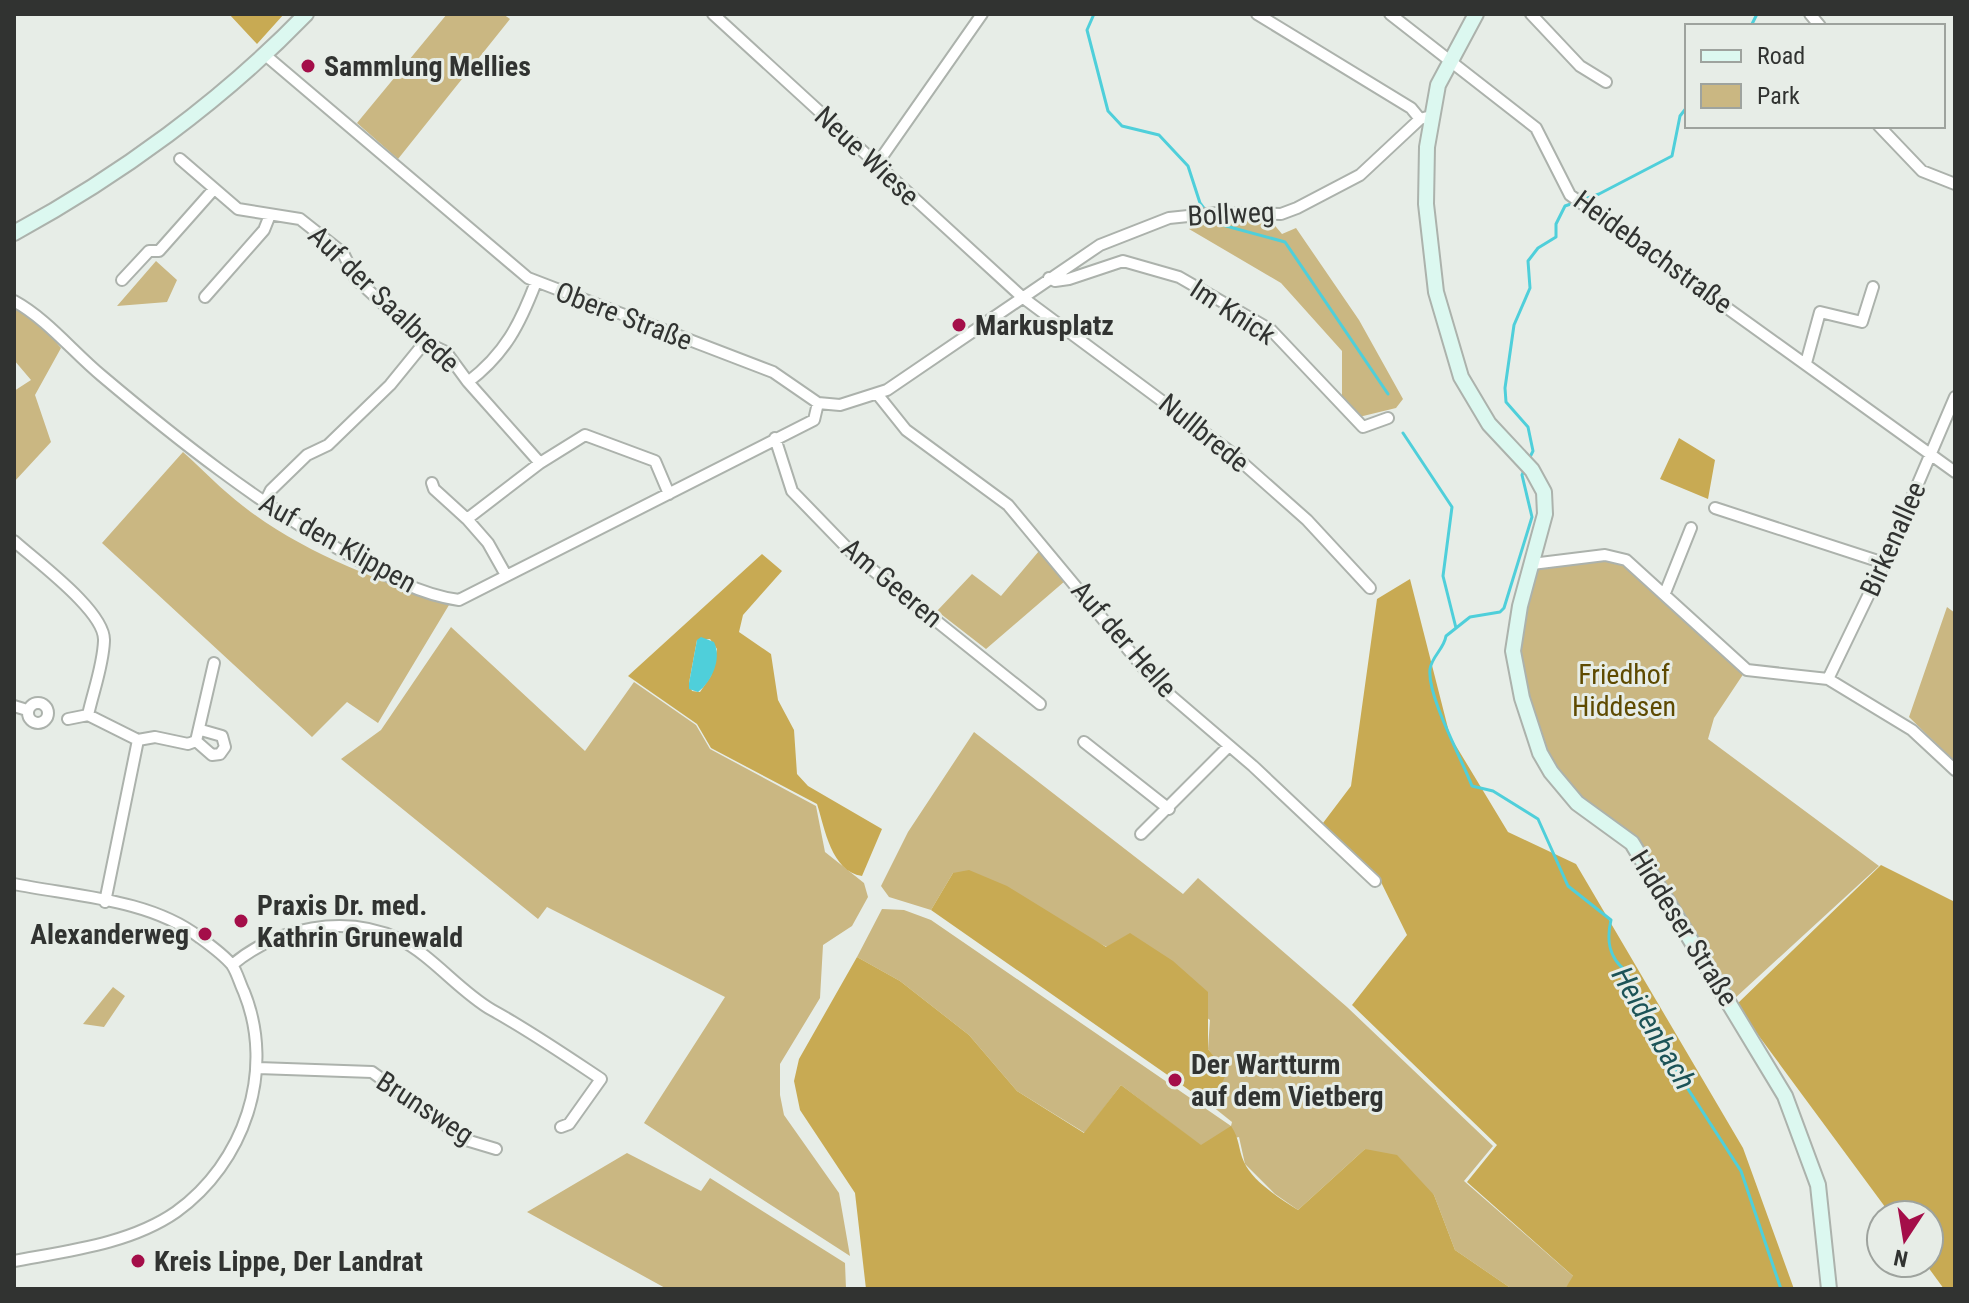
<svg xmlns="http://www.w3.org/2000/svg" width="1969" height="1303" viewBox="0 0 1969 1303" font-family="'Roboto Condensed',sans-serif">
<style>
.green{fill:#cab782}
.forest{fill:#c8aa53;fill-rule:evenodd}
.water{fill:#4fcfda}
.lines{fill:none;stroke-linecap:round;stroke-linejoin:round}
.stream{stroke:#4fcfda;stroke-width:3}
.minor-casing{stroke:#acb2ac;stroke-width:14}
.secondary-casing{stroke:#acb2ac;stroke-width:18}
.minor{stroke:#fff;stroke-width:10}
.secondary{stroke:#dcf8f0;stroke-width:14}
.poi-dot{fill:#a40e49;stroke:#e7ede7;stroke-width:3}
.labels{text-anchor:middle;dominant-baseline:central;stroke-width:6;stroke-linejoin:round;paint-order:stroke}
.poi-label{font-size:28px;font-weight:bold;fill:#313331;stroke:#e7ede7;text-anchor:start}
.street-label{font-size:28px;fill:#313331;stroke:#e7ede7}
.park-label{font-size:28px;fill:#5e4a01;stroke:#e7ede7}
.water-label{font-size:30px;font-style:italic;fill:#1c5357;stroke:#e7ede7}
</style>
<rect width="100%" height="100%" fill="#e7ede7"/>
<path class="green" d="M447,14H503L510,19L398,159L357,123Z
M1208,219L1271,221L1282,234L1296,228L1359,320L1403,399L1396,408L1359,417L1342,396V351L1281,283L1189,229L1193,220Z
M156,261L177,280L167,302L117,306Z
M14,305L35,318L61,348L35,395L51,442L14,482V391L31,380L14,360Z
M183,452C203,470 222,490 243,506C303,553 378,580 449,605L378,723L347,702L312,737L102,543Z
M1039,551L1065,581L986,649L937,611L972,574L1001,596Z
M1605,559L1627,564L1744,673L1714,718L1708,739L1879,866L1734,999L1634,841L1579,799L1555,769L1533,719L1518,671L1519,628L1537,569Z
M1947,607L1955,613V762L1909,717Z
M451,627L585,751L634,682L696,725L710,749L816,806L825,852L864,883L868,897L852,926L823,945L820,998L780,1064V1095L784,1115L839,1193L850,1256L644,1123L725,997L547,907L538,919L341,759L381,730Z
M974,732L1183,894L1198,878L1347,1007L1493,1146L1464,1181L1574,1277L1565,1289H1512L1455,1250L1434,1195L1365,1149L1298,1210L1275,1194L1245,1164L1239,1137L1201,1146L1121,1085L1085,1133L1017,1091L969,1035L900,981L857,957L882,909L904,910L931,920L1231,1126L1232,1122L1212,1106L1226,1072L1208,1049L1210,1020L1107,947L953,873L931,910L889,897L881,886L908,832Z
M113,987L125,996L104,1027L83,1024Z
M627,1153L701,1191L710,1178L845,1263L846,1289H667L527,1212Z"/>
<path class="forest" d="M229,14H284L257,44Z
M1679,438L1715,460L1708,499L1660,479Z
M762,554L782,571L743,615L739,632L771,654L778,700L794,730L797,774L808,786L882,829L862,876C831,871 825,829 817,804L711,748L697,724L628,676ZM710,639L717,649L711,676L700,692L692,691L689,683L697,640Z
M1410,579L1450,736L1508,832L1576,864L1743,1148L1794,1289H1565L1573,1276L1467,1182L1497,1145L1352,1005L1407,935L1379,878L1323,823L1351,786L1377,599Z
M1881,865L1955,902V1289H1944L1925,1263H1929V1215H1891L1736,1005Z
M969,870L1007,886L1106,947L1130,933L1173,961L1208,992V1049L1227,1072L1212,1106L931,910L953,873Z
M857,957L900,981L969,1035L1017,1091L1084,1133L1121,1085L1201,1145L1231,1126C1240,1139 1238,1149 1244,1162C1253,1182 1281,1199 1298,1210L1365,1149L1397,1155L1434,1195L1455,1250L1512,1289H866L855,1193L800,1110L794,1081L799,1059Z"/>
<path class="water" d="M701,637L714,642C722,659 712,681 698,692L689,689V683L697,640Z"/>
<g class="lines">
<path class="stream" d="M1094,14L1087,30L1108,111L1122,126L1159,135L1188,166L1200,203L1206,211
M1751,26L1757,14
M1211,218L1215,223L1285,242L1388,394
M1403,433L1452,507L1443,576L1456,628
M1528,461L1533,451L1528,427L1506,402L1505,388L1514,325L1530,288L1528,261L1538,248L1556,237V224L1565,206L1599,194L1672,156L1680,116L1687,107
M1525,468L1522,475L1532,517L1504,608L1500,612L1470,617L1446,636C1444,649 1432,656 1430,669C1427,696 1461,757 1472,786L1493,791L1538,819L1568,886L1611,920C1606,941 1609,958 1626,971L1666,1055L1741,1171L1781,1289"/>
<g class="minor-casing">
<path id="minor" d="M713,14L1022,297L1228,450L1307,520L1370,588
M1257,14L1411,108L1420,119
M1390,14L1536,128L1570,195L1955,472
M1531,14L1580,66L1606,82
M1810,14L1820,26
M264,54L528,278L773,372L818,403L840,405L887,390L1100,245L1169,218L1217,213L1281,214L1297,208L1360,175L1420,119L1431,116
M1879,126L1922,171L1955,184
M180,159L238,209L300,219L343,253L356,279L425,342L446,352L468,382C505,354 520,324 536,282
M877,164L982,14
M1049,278L1055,281L1069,279L1123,261L1179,277L1271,330L1363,427L1388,418
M122,280L149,251H159L214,189
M205,297L264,230L270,215
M14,301C47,319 73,352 102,376C179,441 258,503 347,554C381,573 420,595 459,600L814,420L818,403
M1806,363L1820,312L1862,322L1873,287
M468,382L540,463
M878,395L906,430L1008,505L1156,683L1253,766L1375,881
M775,438L792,491L854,555L1040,704
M432,483L434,489L467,519
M264,504L271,490L307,455L328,445L390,385L425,342
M1715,508L1884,563
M14,541C36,561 106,612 104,641C103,666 93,692 88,715
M1532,564L1605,555L1626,560L1747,670L1828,679L1912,730L1955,770
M506,575L488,543L467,519L540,463L585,435L655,461L669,494
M1665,593L1691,528
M1828,679L1884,563L1955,397
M28 713a10 10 0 1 1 20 0a10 10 0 1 1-20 0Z
M14,706L27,710
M68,719L88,715L138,740L155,737L188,744L196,741
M196,741L214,663
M196,741L212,755L220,754L225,747L222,736L201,730
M1084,742L1169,809
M1141,834L1228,747
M14,884C73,896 150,899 199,937C210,945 224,955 232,965C237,972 240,984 244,992C276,1071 244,1163 176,1212C130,1244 67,1251 14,1261
M105,902L138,740
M232,965C277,927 345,914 399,939C433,956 459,991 492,1010C530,1031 565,1055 601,1079L569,1124L561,1127
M258,1068L372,1072L466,1140L496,1149"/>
</g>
<g class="secondary-casing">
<path id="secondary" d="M1476,14L1438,85L1427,147L1426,204L1436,292L1461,377L1489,424L1532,470L1544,492L1545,514L1520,606L1513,651L1522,698L1540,753L1551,772L1577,803L1632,843L1785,1096L1818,1185L1829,1289
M14,233C119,176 222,101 306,14"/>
</g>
<use href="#minor" class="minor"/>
<use href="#secondary" class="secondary"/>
</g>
<g class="poi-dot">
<circle cx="308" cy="66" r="8"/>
<circle cx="959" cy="325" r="8"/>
<circle cx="241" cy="921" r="8"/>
<circle cx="205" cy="934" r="8"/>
<circle cx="1175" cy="1080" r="8"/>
<circle cx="138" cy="1261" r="8"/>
</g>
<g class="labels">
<g class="poi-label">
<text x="324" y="66">Sammlung Mellies</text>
<text x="975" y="325">Markusplatz</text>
<text x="257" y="905">Praxis Dr. med.<tspan x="257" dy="32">Kathrin Grunewald</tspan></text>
<text x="189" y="934" text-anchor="end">Alexanderweg</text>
<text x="1191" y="1064">Der Wartturm<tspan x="1191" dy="32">auf dem Vietberg</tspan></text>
<text x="154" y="1261">Kreis Lippe, Der Landrat</text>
</g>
<g class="street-label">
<text transform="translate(867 156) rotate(43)">Neue Wiese</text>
<text transform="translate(1231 214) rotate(-3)">Bollweg</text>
<text transform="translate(1653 252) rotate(36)">Heidebachstraße</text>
<text transform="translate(384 299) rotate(44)">Auf der Saalbrede</text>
<text transform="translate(1233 312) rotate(33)">Im Knick</text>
<text transform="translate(624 316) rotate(21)">Obere Straße</text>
<text transform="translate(1204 433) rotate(39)">Nullbrede</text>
<text transform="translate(1893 539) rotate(-66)">Birkenallee</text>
<text transform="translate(338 543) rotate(29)">Auf den Klippen</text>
<text transform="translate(892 583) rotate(40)">Am Geeren</text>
<text transform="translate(1124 639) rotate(49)">Auf der Helle</text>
<text transform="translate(1684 928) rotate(58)">Hiddeser Straße</text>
<text transform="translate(425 1108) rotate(33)">Brunsweg</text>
</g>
<g class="park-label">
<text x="1624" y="674">Friedhof<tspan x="1624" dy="32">Hiddesen</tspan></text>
</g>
<g class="water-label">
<text transform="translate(1654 1028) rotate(60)">Heidenbach</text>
</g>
</g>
<rect width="1969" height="1303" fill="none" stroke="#313331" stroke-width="32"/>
<rect x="1685" y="24" width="260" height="104" fill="#e7ede7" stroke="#9ea39e" stroke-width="2"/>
<rect x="1701" y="50" width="40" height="12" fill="#dcf8f0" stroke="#9ea39e" stroke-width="2"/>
<text x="1757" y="64" font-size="24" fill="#313331">Road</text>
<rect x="1701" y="84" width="40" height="24" fill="#cab782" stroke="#9ea39e" stroke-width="2"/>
<text x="1757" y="104" font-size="24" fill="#313331">Park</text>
<g transform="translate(1905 1239) rotate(192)"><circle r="38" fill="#e7ede7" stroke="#9ea39e" stroke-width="2"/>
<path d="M0-6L14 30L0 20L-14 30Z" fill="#a40e49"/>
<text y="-12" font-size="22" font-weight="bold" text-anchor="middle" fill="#313331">N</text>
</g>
</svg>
